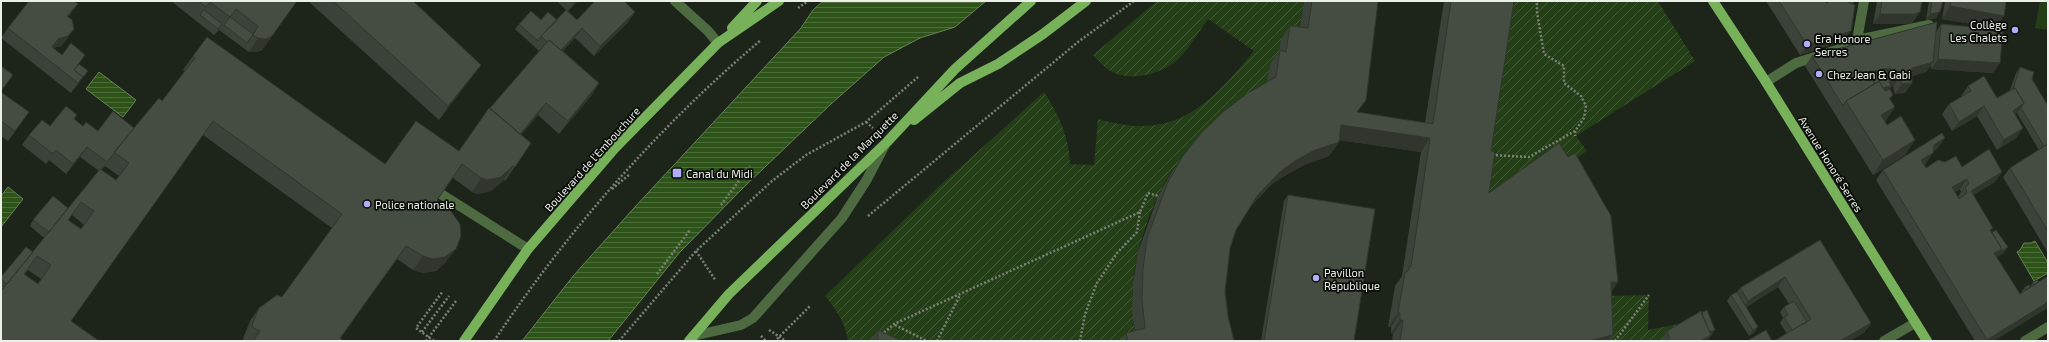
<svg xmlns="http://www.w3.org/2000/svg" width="2049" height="342" viewBox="0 0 2049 342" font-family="'Exo 2',sans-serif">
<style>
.park{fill:#243e18}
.garden{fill:url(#garden-furrows)}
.water{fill:url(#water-rules);stroke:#668257}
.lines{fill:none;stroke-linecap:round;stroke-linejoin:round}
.path{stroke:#7b8178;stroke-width:2.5;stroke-dasharray:2 2;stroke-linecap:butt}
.minor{stroke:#4e6a41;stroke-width:10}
.major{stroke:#77b25b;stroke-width:10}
.wall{fill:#3b4239;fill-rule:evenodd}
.shaded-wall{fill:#30362e}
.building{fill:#454d42;stroke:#30362e;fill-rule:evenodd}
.poi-dot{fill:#b2adf9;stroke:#090c08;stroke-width:1.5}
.labels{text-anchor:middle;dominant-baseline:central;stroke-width:3.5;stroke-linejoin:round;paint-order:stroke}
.poi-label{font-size:11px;fill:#eaefe8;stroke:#090c08;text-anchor:start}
.street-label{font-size:11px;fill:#eaefe8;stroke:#090c08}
</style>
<defs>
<pattern id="garden-furrows" width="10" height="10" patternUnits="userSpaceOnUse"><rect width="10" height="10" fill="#243e18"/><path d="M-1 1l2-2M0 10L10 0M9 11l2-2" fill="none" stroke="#445a3a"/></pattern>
<pattern id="water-rules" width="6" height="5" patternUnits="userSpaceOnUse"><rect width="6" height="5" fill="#2d5319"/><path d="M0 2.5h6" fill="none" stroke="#4c6c3a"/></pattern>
</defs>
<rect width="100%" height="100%" fill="#1d241a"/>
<path class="park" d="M2040,1H2048V30L2035,28Z"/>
<path class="garden" d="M1157,1H1304L1298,41L1276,65L1270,64L1266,91C1243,108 1213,127 1193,146C1160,176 1137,240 1133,283C1132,303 1133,322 1136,341H848C845,323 837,310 825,296L935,190L1044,92C1059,115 1069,136 1070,164L1094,165L1098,119C1175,142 1208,106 1254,51L1208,19C1197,34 1186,55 1171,65C1157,74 1133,80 1117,74C1107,71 1100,62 1093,55Z
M1506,1H1658L1695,61L1576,136L1587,151L1565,166L1479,206Z
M1649,295L1648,330L1694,321L1660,341H1603L1608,296Z"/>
<path class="water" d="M823,1H986L955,27L920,38L884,57L831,104L744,187L680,252L608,341H522L574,275L634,208L801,28L813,10Z
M99,72L136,100L123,117L86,89Z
M8,187L23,199L1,227V196Z
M2035,241L2048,263V273L2034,281L2017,252L2020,250L2024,243H2031Z"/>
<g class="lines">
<path class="path" d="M798,8L808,1
M866,122L873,128
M1575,131V136
M1492,155L1529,157L1575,131L1584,118L1586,106L1581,96L1564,83V66L1544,54L1537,12V1
M612,189L630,174
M721,205L750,166
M868,216L1078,42L1134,1
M696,251L716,281
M657,274L690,230
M895,325L927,341
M769,330L786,341
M422,332L449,296
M881,335L894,324L1140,212L1148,193L1158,196
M761,336L766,341
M777,339L810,306
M426,341L456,301
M434,341L416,328L443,291
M494,341C568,230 659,126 761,40
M619,341L696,251L772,181L806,155L866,122L918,77
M937,341L960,295
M1080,341L1085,314L1097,283L1117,253L1137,232L1140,212
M1615,341L1649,295"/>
<path class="minor" d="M675,1L708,31L718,43
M1857,40L1864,1
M1766,82L1796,63L1849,46L1857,40L1929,25
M441,194L528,249
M693,336L741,325L753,318L842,218L866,181L885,145
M1884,341L1915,323
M2025,341L2048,327"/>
<path class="major" d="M1713,1L1766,82L1927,341
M732,28L757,1
M914,120L960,83L998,64L1043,34L1086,1
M464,341L528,249L615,148L718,43L779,1
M689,341L729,294L887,142L955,69L1031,1"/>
</g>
<path class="wall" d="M171,1H297L262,50L257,52H249L219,30L214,35Z
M308,1H413L481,65L471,78L439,120Z
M557,1H578L568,11L577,20L635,12L628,22L594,56L575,38L563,51L599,83L591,96L559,134L538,115L521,135L531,143L505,181L504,180L491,191L478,194L472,192L453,178L437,200L446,262L436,271L423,273L413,270L397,259L340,339L344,341H244L243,340L244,336L250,321L259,308L282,297L332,228L203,135L1,341V277L33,252L44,238L30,226L33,220L68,208L99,171L80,157L66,174L49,160L46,164L22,145L29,135L50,126L74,119L83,126L98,131L134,128L162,101L185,71L183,70L193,56L385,164L459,151L539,51L515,29L519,24L541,20H557L566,10ZM105,166L119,176L116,180L101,170ZM72,215L84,225L81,229L68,220ZM28,270L41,279L38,284L24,275Z
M1304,1H1378L1366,100L1357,112L1425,123L1444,1H1514L1491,151L1489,193L1618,282L1611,292L1613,335L1609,341H1392L1393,334L1391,333V327H1388L1395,286L1402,276L1421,152L1339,140V142L1329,156L1304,165L1286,175L1272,184L1251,206L1236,230L1230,248L1225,292L1228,316L1234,341H1120L1126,333L1135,331L1132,312L1133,283L1138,252L1158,196L1173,170L1183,156L1267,82L1270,64L1279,52L1281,39L1290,26L1300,27Z
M1766,1H1853L1844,40L1800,55Z
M1877,1H1922L1913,22L1908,24H1873Z
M1929,1H1943L1936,18L1926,20Z
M1945,1H2006L2004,16L1995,28L1942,19Z
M71,14L68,17L67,39L61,46L53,48L62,55L79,64L88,71L71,93L1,38L8,28Z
M1941,24L1973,29L1993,73L1931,69V65L1926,72L1912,76V83L1905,93L1895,94L1893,86L1891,87L1889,90L1893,95L1890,99L1885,122L1905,155L1873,175L1805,66L1812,56L1936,32Z
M2020,67L2032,79L2048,106V253L2003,177L2010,168L2039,150L2017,113L2015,114L2023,128L2016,138L1997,150L1977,116L1952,131L1942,114L1949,104L1962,97L1961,96L1968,86H1990L1997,98L2010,90L2016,73Z
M1,92L22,122L8,141L1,136Z
M1938,148L1933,152L1926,163L1924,164L1926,167H1962L2002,172L1995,182L1973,195L1991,231L2004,253L1997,257L2020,294L2025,287H2030L2033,282H2039L1994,341H1975L1876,180L1883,170ZM1960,189L1961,192L1958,197L1955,192Z
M1288,195L1354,341H1261L1284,201Z
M1820,240L1871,323L1864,333L1787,334L1780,323L1783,318L1780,312L1784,307L1789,304L1778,287L1746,307L1758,327L1754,333L1749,336L1727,301L1731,295L1737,292L1740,288Z
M1701,313L1715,330L1707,341H1660L1667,331Z
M878,330L902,341H871Z"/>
<path class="shaded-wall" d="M297,1L262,50L257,52H249L258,38Z
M575,1H578L568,11Z
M78,4L71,14L60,26L67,16Z
M1950,6L2004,16L1995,28L1942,19Z
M635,12L628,22L594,56L600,46Z
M1920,12L1913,22L1908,24H1873L1880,14Z
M1940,12L1936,18L1926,20L1930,14Z
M582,28L575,38L552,62L559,52Z
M74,29L67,39L61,46L52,48V47L58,39Z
M1851,31L1844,40L1800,55L1807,45Z
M1938,59L2000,63L1993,73L1931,69Z
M1933,62L1926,72L1905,78L1912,68Z
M481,65L471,78L439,120L448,106Z
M1890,68L1883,78L1868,81V72Z
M88,71L76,87L71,93L78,83Z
M1900,77L1893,86L1891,87L1887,92L1869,96L1876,86L1887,87L1893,78Z
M599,83L591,96L559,134L568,121Z
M1912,83L1905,93L1895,94L1902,84Z
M546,103L538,115L510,147L519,135Z
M2024,103L2017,113L2006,120L2013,111Z
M1984,106L1977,116L1952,131L1959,122Z
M1895,107L1885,122L1881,115Z
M1341,125L1430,138L1421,152L1332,139Z
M2023,128L2016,138L1997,150L2004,140Z
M1945,138L1938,148L1927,155L1934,145Z
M1915,140L1905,155L1873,175L1883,160Z
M1339,142L1329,156L1304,165L1286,175L1272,184L1248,209L1257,196L1281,171L1295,161L1313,151Z
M87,147L80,157L66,174L73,164Z
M1933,153L1926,163L1920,167L1921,160Z
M513,166L504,180L491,191L478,194L472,192L481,178Z
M2002,172L1995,182L1964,201L1971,191Z
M1967,179L1960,189L1945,197L1952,187Z
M2008,247L2004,253L1988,263L1994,253L2002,249Z
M456,249L446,262L436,271L423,273L413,270L423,256Z
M1785,277L1778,287L1741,311L1748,301Z
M1611,282H1618L1608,296Z
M2048,302V308L1994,341H1986L1987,340Z
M1398,313H1400L1391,327H1388Z
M1400,320H1403L1393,334L1391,333Z
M1871,323L1864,333L1850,341H1840Z
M1758,327L1754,333L1749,336L1753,330Z
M1715,330L1707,341H1700L1705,334Z
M1613,335L1609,341H1588Z"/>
<path class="building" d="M29,1H74L78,4L67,16L72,20L74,29L68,36L58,39L52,47L62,55L71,43L85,55L74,70L83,77L78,83L8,28Z
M198,1H297L272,36L266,39L258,38L253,35L258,26L236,9L230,17L210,2L206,7Z
M333,1H413L481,65L448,106Z
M595,1H624L635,12L600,46L582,28L561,50L549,40L547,42L541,36L566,10L577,20Z
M1312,1H1378L1366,100L1357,112L1433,124L1451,1H1514L1491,151L1495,152L1489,193L1559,143L1568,157L1575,153L1611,216L1618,282H1611L1613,335L1588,341H1400L1403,320H1400V313H1398L1405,273L1409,270V266L1411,267L1430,138L1341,125L1339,142L1313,151L1295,161L1281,171L1257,196L1236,230L1230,248L1225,292L1228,316L1234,341H1128L1126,333L1145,328L1142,299L1143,269L1147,238L1168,182L1183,156L1202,132L1224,111L1248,93L1276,77L1280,50L1286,52L1290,26L1308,28Z
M1779,1H1824L1826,3L1830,1H1846L1855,5L1851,31L1807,45Z
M1824,1H1830L1826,3Z
M1846,1H1853V4Z
M1882,1H1922L1920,12L1915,14H1880Z
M1932,1H1943L1940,12L1930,14Z
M1951,1H2006L2004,16L1950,6Z
M204,10L222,24L218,29L200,15Z
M531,11L541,20L548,12L557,20L541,36L538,41L519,24Z
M230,17L253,34L247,43L224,25Z
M1937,22L1933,62L1912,68V83L1902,84L1900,77L1893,78L1890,68L1868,72L1875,84L1846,101L1843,106L1812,56Z
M1941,24L1973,27V29L2003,32L2000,63L1938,59Z
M207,37L385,164L416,121L459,151L489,108L531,143L515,167L513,166L501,177L488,180L481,178L462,164L437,200L450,210L460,224L461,236L456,249L445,257L433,259L423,256L406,246L340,338L344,341H253L260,331L252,327L253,322L259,308L277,295L282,297L342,214L213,121L71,321L99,341H1V291L100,169L116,180L129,163L114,152L159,98L162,101L195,58L193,56ZM81,202L94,211L81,229L68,220ZM37,256L51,265L38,284L24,274Z
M549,40L599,83L568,121L546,103L520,134L490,108Z
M79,64L88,71L80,81L83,77L74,70Z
M1,66L13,75L1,91Z
M2020,67L2034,72L2032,79L2048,106V144L2044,146L2021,108L2024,103L2015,88L2013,89Z
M1887,73L1891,86L1883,88L1879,81L1875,84L1870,75Z
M1984,76L1997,98L2015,88L2024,103L2013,111L2023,128L2004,140L1984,106L1959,122L1949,104L1971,91L1968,86Z
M1879,81L1885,91L1890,89L1893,95L1889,98L1895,107L1881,115L1887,125L1901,116L1915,140L1883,160L1846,101Z
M1,92L29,112L15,131L1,121Z
M66,106L77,115L74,119L83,126L86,122L98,131L113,111L134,128L107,162L87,147L73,164L56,150L53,154L29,135L42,120L50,126Z
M1942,133L1945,138L1934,145L1933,153L1921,160L1926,168L1938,160L1945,162L1956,156L1962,167L1989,149L2002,172L1971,191L1993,228L1990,230L2002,249L1994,253L2020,294L2048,276V302L1987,340L1883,170ZM1967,179L1969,184L1965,187L1967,193L1959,199L1952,187Z
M2048,144V231L2010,168Z
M1923,161L1926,167V168L1922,162Z
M1288,195L1375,209L1354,341H1264Z
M53,196L68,208L49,232L33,220Z
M1996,230L2008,247L1999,253L2002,249L1992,232Z
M1820,240L1871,323L1840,341H1774L1811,319L1785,277L1748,301L1740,288Z
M26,247L33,252L7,284L1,279V277Z
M2037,280L2039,282L2034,285L2033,282Z
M1,285L4,287L1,291Z
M2029,285L2030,287L2026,290L2025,287Z
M1737,292L1758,327L1753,330L1731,295Z
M1794,301L1807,322L1792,330L1784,317L1788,315L1784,307Z
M1707,310L1715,330L1710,332L1701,313Z
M1701,311L1711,335L1700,341H1670L1667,331Z
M878,330L902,341H878Z
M1766,330L1772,341H1747Z"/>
<g class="poi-dot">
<circle cx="2015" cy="30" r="4"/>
<circle cx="1807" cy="44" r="4"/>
<circle cx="1819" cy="74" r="4"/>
<rect x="672" y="168" width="10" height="10" rx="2"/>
<circle cx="367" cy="204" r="4"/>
<circle cx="1316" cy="278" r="4"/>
</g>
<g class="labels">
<g class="poi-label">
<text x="2007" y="24" text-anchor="end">Collège<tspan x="2007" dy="13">Les Chalets</tspan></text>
<text x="1815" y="38">Era Honore<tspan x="1815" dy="13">Serres</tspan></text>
<text x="1827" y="74">Chez Jean &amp; Gabi</text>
<text x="686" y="173">Canal du Midi</text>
<text x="375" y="204">Police nationale</text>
<text x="1324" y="272">Pavillon<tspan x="1324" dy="13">République</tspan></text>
</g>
<g class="street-label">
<text transform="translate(592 159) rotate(-48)">Boulevard de l'Embouchure</text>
<text transform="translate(849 160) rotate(-45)">Boulevard de la Marquette</text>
<text transform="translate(1831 164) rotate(58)">Avenue Honoré Serres</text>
</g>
</g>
<rect width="2049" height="342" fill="none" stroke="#eaefe8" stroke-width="4"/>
</svg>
